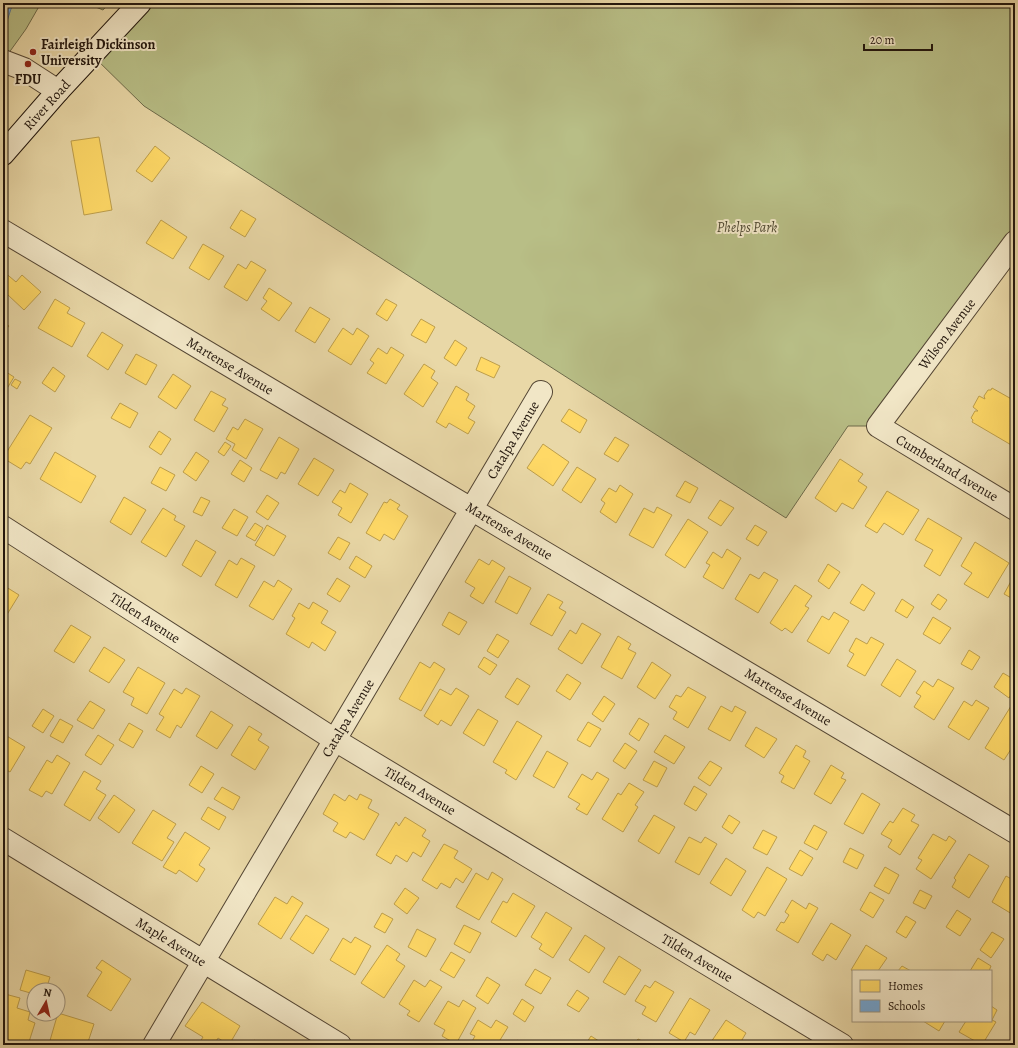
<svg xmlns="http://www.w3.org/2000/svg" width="1018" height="1048" viewBox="0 0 1018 1048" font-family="Alegreya,serif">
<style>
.green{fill:#b8be86;stroke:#6d6a4a}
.homes{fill:#ffd966;stroke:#bd9e4b}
.schools{fill:#6fa8dc;stroke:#587c9e}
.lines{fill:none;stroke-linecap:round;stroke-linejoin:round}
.street-casing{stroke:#544634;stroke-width:24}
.secondary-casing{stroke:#22160d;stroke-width:24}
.street{stroke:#f1e6c6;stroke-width:22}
.secondary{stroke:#f1e6c6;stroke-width:22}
.poi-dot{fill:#8f2418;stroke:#f1e6c6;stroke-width:1.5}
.labels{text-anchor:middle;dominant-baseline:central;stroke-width:4;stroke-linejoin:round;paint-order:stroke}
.poi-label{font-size:14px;font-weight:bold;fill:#22160d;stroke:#f1e6c6;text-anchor:start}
.street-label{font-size:14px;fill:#22160d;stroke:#f1e6c6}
.park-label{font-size:14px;font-style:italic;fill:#4f4831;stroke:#f1e6c6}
</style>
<rect width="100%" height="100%" fill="#e9d8a7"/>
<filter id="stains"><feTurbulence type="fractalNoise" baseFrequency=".005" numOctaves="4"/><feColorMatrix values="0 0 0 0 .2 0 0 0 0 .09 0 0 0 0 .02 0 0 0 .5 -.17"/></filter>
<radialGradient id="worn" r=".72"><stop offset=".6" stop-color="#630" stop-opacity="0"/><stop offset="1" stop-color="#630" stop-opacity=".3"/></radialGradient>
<path class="green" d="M3,3H41L26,29L3,61Z
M86,3H109L103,10Z
M140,3H1015V242L878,426H848L786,518L144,106L92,55Z"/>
<path class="homes" d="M99,137L112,210L84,215L71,141Z
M155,146L170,158L152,182L136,171Z
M241,210L256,219L245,237L230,228Z
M161,220L187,237L173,259L146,243Z
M203,244L224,256L209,280L189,268Z
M251,261L266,270L247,301L224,287L238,264L246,269Z
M3,271L16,282L22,275L41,292L24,310L8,295L3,300Z
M269,288L292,303L279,321L261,309L267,301L263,298Z
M55,299L70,308L67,313L85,323L72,347L38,328Z
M386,299L397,305L387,321L376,314Z
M310,307L330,319L315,343L295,331Z
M421,319L435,327L426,343L411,335Z
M3,321L9,326L3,333Z
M343,328L353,335L357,328L369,336L351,365L328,351Z
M102,332L123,345L108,370L87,356Z
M455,340L467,348L456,366L444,358Z
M391,347L404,355L386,384L367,373L374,363L370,360L378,348L387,354Z
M136,354L157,365L146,385L125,373Z
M481,357L500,366L494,378L476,370Z
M424,364L435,371L431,378L438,383L423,407L404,394Z
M53,367L65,376L55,392L42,383Z
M3,370L14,377L3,395Z
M173,374L191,386L176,409L158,397Z
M15,379L21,382L17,389L11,385Z
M456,386L469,394L466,400L475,406L468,418L475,422L468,434L449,423L446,428L436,422Z
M992,388L1015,401V443L1013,446L972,422L973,420L971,418L975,411H978L973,407L979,396L985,399L984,396L988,390H991Z
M211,391L226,399L222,405L228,408L214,432L194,420Z
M120,403L138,413L130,428L111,418Z
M569,409L587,420L580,433L561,421Z
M30,415L52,428L30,464L26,462L21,469L3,458Z
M245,419L263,429L246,459L232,450L235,444L226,439L233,427L238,430Z
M159,431L171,439L161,455L149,447Z
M3,435L7,437L3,444Z
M279,437L299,449L285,474L281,472L277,479L260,470Z
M615,437L629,445L618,462L604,454Z
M225,442L231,446L224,456L218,452Z
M543,444L569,462L553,486L527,468Z
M55,452L96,476L81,503L40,479Z
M196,452L209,461L196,481L183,472Z
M1015,453V462L1011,459Z
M314,458L334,470L318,496L298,484Z
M840,459L863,474L858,481L867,487L853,509L842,503L836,512L815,498Z
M240,460L252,468L244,482L231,474Z
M160,467L175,475L166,491L151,483Z
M577,467L596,479L581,503L562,490Z
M685,481L698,488L690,503L676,496Z
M350,483L368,494L351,523L338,515L342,508L332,502L340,490L345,493Z
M620,485L633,494L616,523L600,512L605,503L601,500L609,488L616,492Z
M887,491L919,510L903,535L884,523L877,533L865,526Z
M267,495L279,503L268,520L256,512Z
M124,497L146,510L131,535L110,522Z
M201,497L210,501L202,516L193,512Z
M390,499L400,505L397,509L408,516L394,540L384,534L380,541L366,533L384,502L387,503Z
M720,500L734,508L721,526L708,518Z
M657,507L672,515L653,548L629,535L644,508L654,513Z
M163,508L176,516L174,520L185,526L166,557L141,542Z
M234,509L248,517L237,536L222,528Z
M928,518L962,538L940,576L924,566L933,550L915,540Z
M688,519L708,532L685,568L665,555Z
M255,523L263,528L255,541L246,536Z
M267,525L286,536L274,556L255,545Z
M755,525L767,532L758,546L746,539Z
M338,537L350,543L340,560L328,553Z
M196,540L216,552L201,577L182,565Z
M975,542L1009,563L988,598L964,584L972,573L961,566Z
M727,549L741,558L723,589L703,577L710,565L706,563L713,552L722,558Z
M356,556L372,566L365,578L349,568Z
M241,558L255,566L237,598L215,585L229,560L237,565Z
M479,559L489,565L492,560L505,568L483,604L470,596L475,588L465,582Z
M828,564L840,572L829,589L818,581Z
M764,572L778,580L758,613L735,599L750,574L759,579Z
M1015,574V604L1013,603L1015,600L1004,594Z
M509,576L531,588L517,614L495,602Z
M337,578L350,586L340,602L327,594Z
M278,580L292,589L273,620L249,606L264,581L274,587Z
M862,584L875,593L864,611L850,603Z
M3,585L19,595L3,621Z
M795,585L812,596L805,606L809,608L792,633L785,628L782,631L770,623Z
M548,594L563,602L559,608L566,612L552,636L530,624Z
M938,594L947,600L940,610L931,604Z
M902,599L914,607L907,618L895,611Z
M313,602L328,611L321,623L336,632L325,651L312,642L309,648L286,634L295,618L292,616L299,603L309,609Z
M449,612L467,622L459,635L442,625Z
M834,612L849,621L829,654L807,641L822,616L829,620Z
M933,617L951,628L940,644L923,634Z
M582,623L601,634L582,664L558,649L570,630L576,634Z
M71,625L91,637L74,663L54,651Z
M497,634L509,641L498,658L487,651Z
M618,636L631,644L628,649L636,653L622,679L601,667Z
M871,637L884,644L865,676L847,666L854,654L849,651L856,638L867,644Z
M104,647L125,660L109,683L89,671Z
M969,650L980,657L972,670L961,664Z
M484,657L497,665L490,675L478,667Z
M897,659L916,671L900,697L881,685Z
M420,662L430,668L434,662L445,669L421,711L399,699Z
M652,662L671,675L655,699L637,687Z
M138,667L165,683L147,714L131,705L134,698L123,692Z
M1003,673L1015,680V688L1009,698L994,687Z
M567,674L581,683L570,700L556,691Z
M517,678L530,686L518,705L505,697Z
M938,679L954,688L934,720L914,707L921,696L916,693L924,681L933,687Z
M688,687L706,697L688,728L673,719L677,712L669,707L676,695L681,697Z
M186,688L200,696L181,728L177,725L170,738L156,730L164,717L159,714L174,689L182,694Z
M456,688L469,696L451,726L441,720L438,725L424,716L440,689L451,695Z
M604,696L615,704L603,722L592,714Z
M976,700L989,708L969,740L948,727L964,701L972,706Z
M90,701L105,710L93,729L77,720Z
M721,706L732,712L735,706L746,712L730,741L708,729Z
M1011,706L1015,708V725L1013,729L1015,730V743L1004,760L985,748Z
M43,709L54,716L43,733L32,726Z
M478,709L498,721L484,746L463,733Z
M211,711L233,725L217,749L196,736Z
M639,718L649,724L639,741L629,734Z
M60,719L73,726L63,743L50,736Z
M517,721L542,736L516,780L505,773L507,770L493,762Z
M588,722L601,729L590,747L577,740Z
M129,723L143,731L133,748L119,740Z
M249,726L262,734L258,740L269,747L255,770L231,755Z
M756,727L777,739L764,758L745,746Z
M5,735L25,747L10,772L3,768V739Z
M98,735L114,745L101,765L85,755Z
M665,735L685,747L674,764L654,752Z
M625,743L637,751L625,769L613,761Z
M796,745L806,751L803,757L810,761L794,789L781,782L784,776L779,773Z
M547,751L568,763L554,788L533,776Z
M57,755L70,763L52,794L46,791L42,797L29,790L47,760L52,763Z
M654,761L667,768L657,787L643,780Z
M710,761L722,768L710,786L698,778Z
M831,765L844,773L841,778L846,780L831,804L814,794Z
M201,766L214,774L202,793L189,785Z
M84,771L101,781L96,789L106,795L90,821L64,805Z
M597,772L609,779L587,815L576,809L580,804L568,797L582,774L592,780Z
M629,783L644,792L635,805L638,807L623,832L602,819L618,793L621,795Z
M694,786L707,794L696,811L684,804Z
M222,787L240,797L233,810L214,799Z
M862,793L880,804L863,834L844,824Z
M334,794L345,801L349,795L357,800L360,794L372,800L368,808L379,814L364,840L350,832L346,838L333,831L338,823L323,814Z
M114,795L135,810L119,833L98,818Z
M208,807L226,817L219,830L201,819Z
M903,808L915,815L911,821L919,825L900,855L888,847L892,840L881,834L890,821L893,823Z
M153,810L176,824L167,838L174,842L162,861L132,843Z
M654,815L675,827L659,854L638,841Z
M729,815L740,822L732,834L722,827Z
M405,817L426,830L422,836L430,841L421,857L413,852L407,862L396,855L391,864L376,855L396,822L399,826Z
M814,825L827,832L817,850L804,843Z
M763,830L777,837L767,855L753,848Z
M185,832L210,848L199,865L205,869L197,882L179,870L176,874L163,867Z
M933,834L946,841L949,836L956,841L931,879L916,869L922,860L918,858Z
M689,837L701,843L705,837L717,844L699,875L675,862Z
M444,844L458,851L454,858L472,869L463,883L456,878L450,888L441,883L437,889L422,880Z
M850,848L864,855L857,869L843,862Z
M800,850L813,858L802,876L789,869Z
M969,854L989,866L969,898L952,887L956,880L954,878Z
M726,858L746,871L731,896L710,883Z
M767,867L787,879L765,916L758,912L754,918L742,910Z
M885,867L899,875L889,894L874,886Z
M492,872L503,879L479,920L456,907L476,873L488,880Z
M1006,876L1015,881V909L1012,914L992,902Z
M405,888L419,898L407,914L394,904Z
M920,890L932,896L925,909L913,903Z
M870,892L884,900L873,918L860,910Z
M513,893L535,906L516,937L491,922L503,901L507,903Z
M292,896L303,903L281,939L258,924L275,897L287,904Z
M792,900L806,909L809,903L818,908L798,943L776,930L781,922L784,923L789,915L785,912Z
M957,910L971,919L960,936L946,927Z
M546,912L572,928L553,958L539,949L542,944L531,937Z
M382,913L393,919L385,933L374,927Z
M306,915L329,929L313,954L290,939Z
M906,916L916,922L906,938L896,932Z
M831,923L851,935L836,960L827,954L823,961L812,954Z
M464,925L481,933L470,953L454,944Z
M417,929L436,939L426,957L408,947Z
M992,932L1004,939L991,958L980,950Z
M585,935L605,948L589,973L569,960Z
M355,937L371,946L355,975L330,960L343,938L351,943Z
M387,945L400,954L396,960L405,966L384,998L361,983Z
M866,945L887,958L878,971H853L851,970Z
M451,952L465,960L454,978L440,970Z
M619,956L641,970L625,995L603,982Z
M978,958L991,966L989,971H970Z
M102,960L131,979L111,1011L87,996L102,972L96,968Z
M902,966L911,971H898Z
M535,969L551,978L541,994L525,985Z
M26,970L50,977L46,990H34V994L20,990Z
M487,977L500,985L488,1004L476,996Z
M414,980L425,987L430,980L442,987L419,1022L407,1015L410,1011L399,1004Z
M655,981L674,992L656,1022L642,1014L646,1007L635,1001L645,985L650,988Z
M577,990L589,998L579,1012L567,1005Z
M5,994L20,998L17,1008L30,1012L28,1020L35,1023L28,1045H3V999Z
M690,998L710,1010L695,1035L690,1032L684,1042L669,1033Z
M522,999L534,1007L525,1022L513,1014Z
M463,1000L476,1008L456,1044L442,1036L445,1030L434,1024L448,1001L459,1007Z
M202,1002L240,1026L229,1045L218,1038L214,1045H198L203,1037L185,1026Z
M991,1006L997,1010L992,1020L996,1022L982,1045L959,1032L966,1021H991Z
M58,1013L94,1024L87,1045H53L49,1044Z
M478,1020L491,1028L496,1020L508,1027L497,1045H470L475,1036L470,1034Z
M726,1020L746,1033L739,1045H709Z
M923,1021H945L939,1031Z
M591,1036L605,1045H585Z
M638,1039L650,1045H634Z
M254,1040L263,1045H250Z
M517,1040L524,1045H514Z"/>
<path class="schools" d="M3,3H14L11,9L3,33Z"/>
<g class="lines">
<g class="street-casing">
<path id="street" d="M3,61L24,69L58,91
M3,231L1015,832
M1015,242L878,426L1015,509
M3,527L335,740L842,1045
M3,839L340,1045
M154,1045L541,392"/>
</g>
<g class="secondary-casing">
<path id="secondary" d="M3,154L58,91L140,3"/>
</g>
<use href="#street" class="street"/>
<use href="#secondary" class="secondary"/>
</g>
<g class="poi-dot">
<circle cx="33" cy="52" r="4"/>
<circle cx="28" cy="64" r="4"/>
</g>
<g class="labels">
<g class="poi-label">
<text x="41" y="44">Fairleigh Dickinson<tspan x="41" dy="16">University</tspan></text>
<text x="28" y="79" text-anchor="middle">FDU</text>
</g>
<g class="street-label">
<text transform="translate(47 105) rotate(-48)">River Road</text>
<text transform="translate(947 334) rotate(-53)">Wilson Avenue</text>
<text transform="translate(230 366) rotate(31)">Martense Avenue</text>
<text transform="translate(513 440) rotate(-59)">Catalpa Avenue</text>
<text transform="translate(947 468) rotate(31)">Cumberland Avenue</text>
<text transform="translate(509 531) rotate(31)">Martense Avenue</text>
<text transform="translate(145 618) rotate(33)">Tilden Avenue</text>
<text transform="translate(788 697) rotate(31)">Martense Avenue</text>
<text transform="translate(348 718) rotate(-59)">Catalpa Avenue</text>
<text transform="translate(420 791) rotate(31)">Tilden Avenue</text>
<text transform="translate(171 942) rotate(32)">Maple Avenue</text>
<text transform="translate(697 958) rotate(31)">Tilden Avenue</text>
</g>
<g class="park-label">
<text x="747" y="227">Phelps Park</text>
</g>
</g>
<rect width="1018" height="1048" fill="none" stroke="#e9d8a7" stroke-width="16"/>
<rect x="4" y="4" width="1010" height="1040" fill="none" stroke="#22160d" stroke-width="2"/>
<rect x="8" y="8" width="1002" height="1032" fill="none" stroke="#22160d"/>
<rect x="852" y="970" width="140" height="52" fill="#f1e6c6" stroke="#9e937c"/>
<rect x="860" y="980" width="20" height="12" fill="#ffd966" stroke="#9e937c"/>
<text x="888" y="990" font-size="12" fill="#22160d">Homes</text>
<rect x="860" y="1000" width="20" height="12" fill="#6fa8dc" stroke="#9e937c"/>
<text x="888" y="1010" font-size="12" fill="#22160d">Schools</text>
<g transform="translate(46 1002) rotate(9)"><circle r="19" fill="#f1e6c6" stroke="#9e937c"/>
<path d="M0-3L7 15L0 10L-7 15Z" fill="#8f2418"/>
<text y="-6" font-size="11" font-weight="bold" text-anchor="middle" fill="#22160d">N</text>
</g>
<path d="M864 44v6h68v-6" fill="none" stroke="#22160d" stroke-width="2"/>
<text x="870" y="44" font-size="12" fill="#22160d" stroke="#f1e6c6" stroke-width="3" paint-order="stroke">20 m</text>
<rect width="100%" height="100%" filter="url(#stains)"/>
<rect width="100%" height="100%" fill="url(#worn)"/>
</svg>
